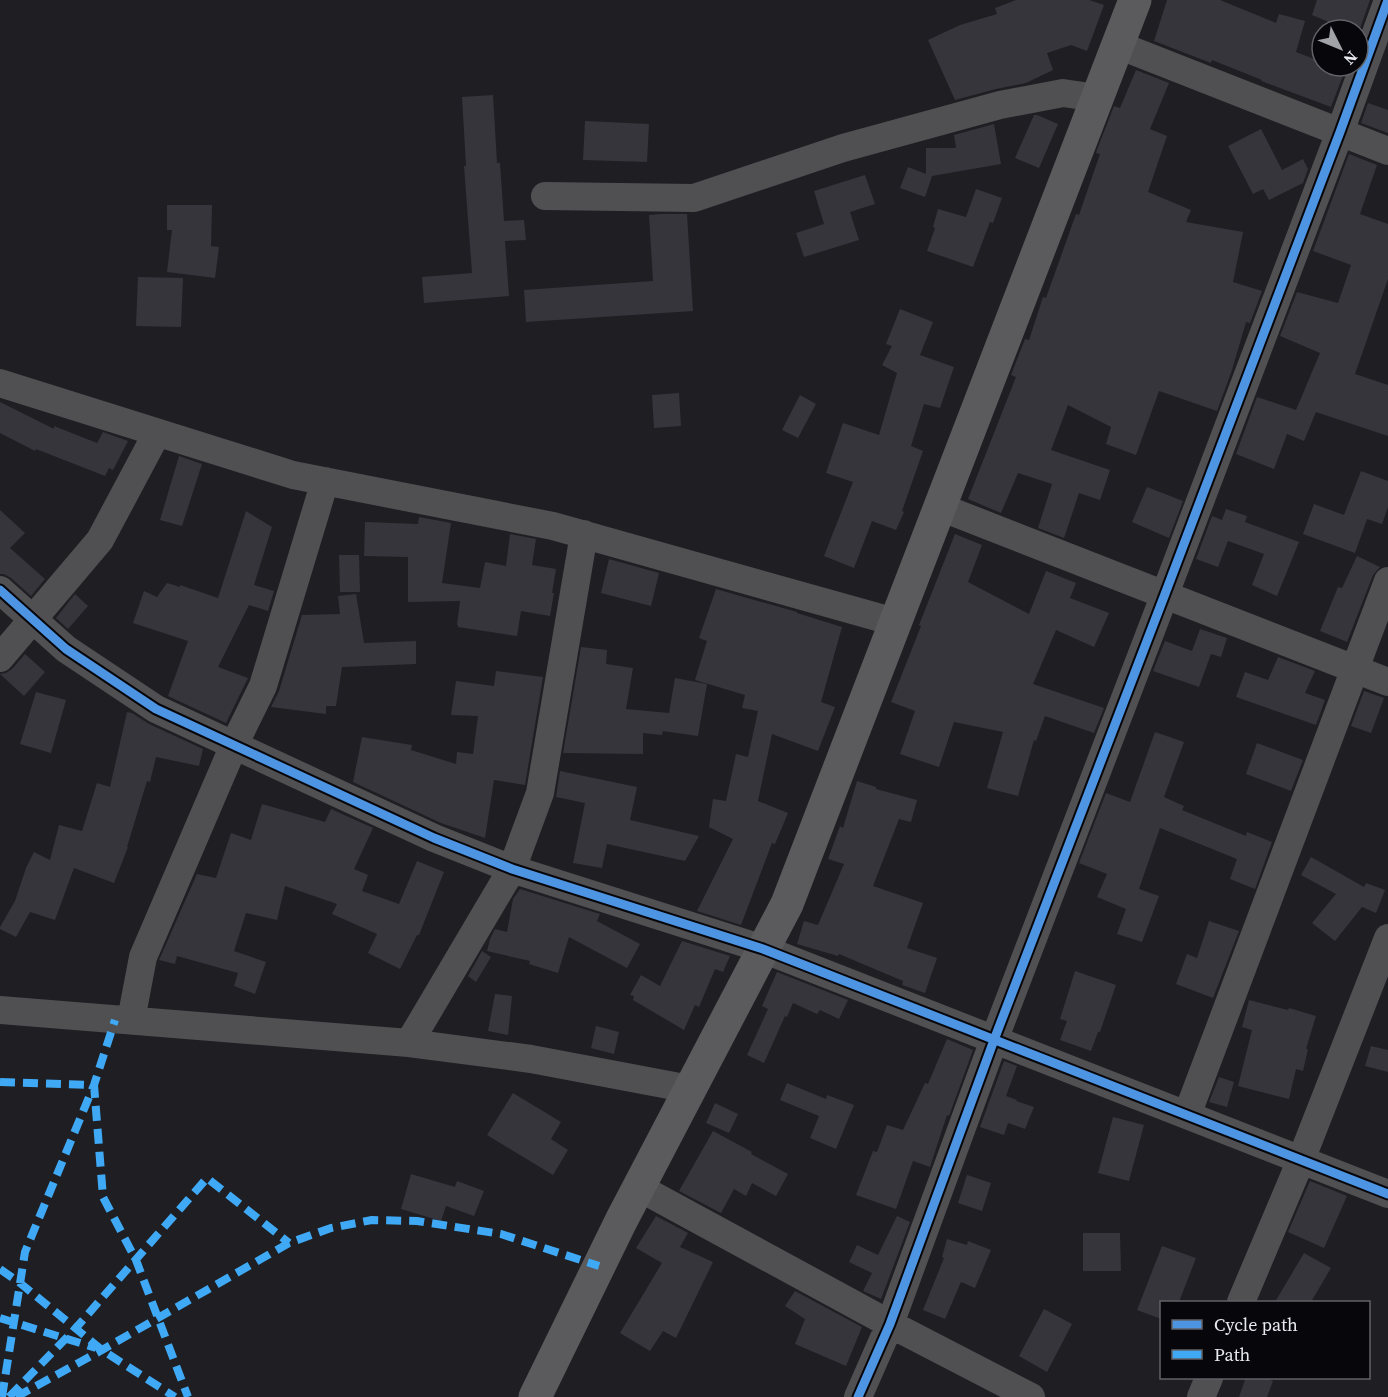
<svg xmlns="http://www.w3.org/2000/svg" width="1388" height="1397" viewBox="0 0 1388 1397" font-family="'Source Serif 4',serif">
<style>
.building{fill:#36353c}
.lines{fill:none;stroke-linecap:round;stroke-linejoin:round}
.minor{stroke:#505053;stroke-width:28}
.secondary{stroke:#5b5b5e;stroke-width:33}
.quiet{stroke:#3fa9f5;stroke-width:8;stroke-dasharray:15 8;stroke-linecap:butt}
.cycleway-casing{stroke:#07070b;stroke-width:13}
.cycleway{stroke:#4d94e3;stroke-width:9}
</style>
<rect width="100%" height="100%" fill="#1e1e23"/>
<path class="building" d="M1016,0H1089L1104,5L1087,51L1071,45L1047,53L1053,70L1026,83L996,89L955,100L928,40L960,25L997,14L995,8Z
M1167,0H1220L1276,23L1279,14L1305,21L1296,52L1322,62V66H1333L1345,70L1331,107L1261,81L1262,80L1212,60L1211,63L1154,41Z
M1317,0H1370L1358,34V30H1348L1312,15Z
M1136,70L1169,83L1150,129L1167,136L1148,192L1191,210L1186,222L1243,232L1233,282L1262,291L1250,323L1246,322L1232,370L1217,411L1159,391L1136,455L1106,444L1111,427L1068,405L1051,450L1110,470L1100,500L1079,493L1064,538L1038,528L1052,484L1018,473L1001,513L968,499L1016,377L1011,375L1025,339L1029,340L1043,297L1046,298L1076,214L1079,215L1100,154L1096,153L1098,147L1114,106L1120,108Z
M493,95L497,163H500L504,221L524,220L526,240L505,241L509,296L424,303L422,277L472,273L464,166H466L462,97Z
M1368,103L1388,110V133L1361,123Z
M1034,115H1037L1058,124L1039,168L1015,158Z
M585,121L649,124L647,162L583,160Z
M994,124L1001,164L932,176L925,197L900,188L908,167L926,174V148H956L954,135Z
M1261,129L1282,170L1303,159L1308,169L1303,183L1269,200L1263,189L1253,194L1228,146Z
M1349,154L1377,165L1360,214L1388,224V279L1355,374L1388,385V436L1316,412L1304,441L1287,434L1274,469L1236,454L1257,397L1296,410L1320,353L1280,336L1297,292L1338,303L1351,265L1313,251Z
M865,175L875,204L850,212L859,240L804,257L796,233L824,224L814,191Z
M976,189L1002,198L993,223L990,222L973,267L927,251L935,228L933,227L938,209L966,217Z
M167,205H212L211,246L219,247L215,278L167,272L172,230H167Z
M662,214H687L693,311L526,322L524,290L653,281L649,215Z
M138,277L183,278L181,327L136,326Z
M900,309L933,322L920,355L954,367L940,408L924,404L911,446L923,451L902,511L904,512L896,530L872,521L854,568L824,556L853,482L826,473L843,423L879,435L897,373L882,365L892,346L886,344Z
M679,393L681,426L654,428L652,395Z
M800,395L816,404L798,438L782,430Z
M0,402L54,429V426L97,443L103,432L128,441L113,470L109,468L105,476L36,449L35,451L0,433Z
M179,456L202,464L182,526L160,520Z
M1361,471L1388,481V507L1382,524L1367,519L1355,553L1303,534L1314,504L1344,515Z
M1147,487L1183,501L1169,538L1132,522Z
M1226,509L1247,516L1245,522L1299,542L1277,596L1252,585L1264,554L1228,541L1218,567L1196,559L1212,516L1222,520Z
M0,510L25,533L10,548L45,579L31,596L11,578L4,574H0Z
M246,511L272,527L254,585L274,591L268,611L249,605L218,667L248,678L226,723L168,696L188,641L133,623L144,591L157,597L167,583L180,587V585L218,598Z
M419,517L451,523L442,583L480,588L485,562L506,566L510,534L536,539L532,565L556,569L552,593H554L550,616L521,611L517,636L458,627V625H457L460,601L408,602V557L364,556L365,522L418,524Z
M955,534L982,545L968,582L1029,614L1046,571L1076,583L1070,598L1109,613L1094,647L1056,630L1033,684L1104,708L1094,733L1045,716L1036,741L1034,740L1018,796L987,788L1003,732L954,722L939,767L900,754L915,711L891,702L921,626L919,625Z
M339,555H359L360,592H340Z
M1357,556L1380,567L1373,575L1347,642L1320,631L1338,587L1342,588Z
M609,559L659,573L651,606L601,593Z
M716,589L797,612V613L842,627L821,702L835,707L818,751L772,734L758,801L788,813L775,844L772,843L741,925L697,911L733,839L709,827L713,799L726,801L736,754L748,757L758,711L742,708L745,695L695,680L707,641L699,638Z
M75,594L88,606L68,629L56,618Z
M356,594L364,643L416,641V664L342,667L336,706H326V714L271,707L279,691L302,615L340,614L338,596Z
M1200,629L1227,638L1221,657L1211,654L1199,687L1153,671L1165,641L1192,651Z
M581,647L607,650L606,664L633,668L626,709L669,713L675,678L707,684L698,736L663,731L662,735L643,733V754L563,753Z
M25,654L45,672L24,696L0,674L6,673L12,669Z
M1278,657L1315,671L1305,693L1325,700L1316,725L1236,697L1245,672L1268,680Z
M496,671L543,677L525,785L494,780L485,838L441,823L353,782L362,737L412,745L411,750L456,764L457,752L473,754L478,716L451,715L456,681L494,686Z
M1364,691L1384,698L1371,733L1351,726Z
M36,692L66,700L51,753L20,744Z
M127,712L132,713L149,724L203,749L199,766L156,757L150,782L147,781L127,847H128L114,883L74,868L55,920L30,912L16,937L0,929V927L15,901L26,868L34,852L50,860L59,825L82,831L97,783L110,787Z
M1155,732L1184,742L1164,797L1184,806L1182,810L1246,836L1247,832L1272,842L1255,889L1230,879L1237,859L1160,828L1139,889L1159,896L1142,942L1117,934L1126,909L1097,897L1107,874L1079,863L1106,793L1130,802Z
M1257,743L1303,760L1291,791L1246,774Z
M560,771L637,787L630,820L699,836L685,861L607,844L602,868L573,863L585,803L556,797Z
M857,781L876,787V789L917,800L911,822L899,819L873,886L923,903L907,948L937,958L925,993L902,985L903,981L839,954L838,956L797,944L804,921L818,925L844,864L828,859L840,826L843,828Z
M262,804L325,822L331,809L373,828L354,869L368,875L362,891L399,904L417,861L444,872L419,935H417L400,969L368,953L377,934L332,914L337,904L285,886L277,920L246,913L234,951L266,962L255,994L234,986L238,973L177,956L175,964L159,960L197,874L216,878L231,833L251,840Z
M1311,857L1364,887L1366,883L1385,890L1376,913L1362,907L1335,941L1312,923L1336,894L1301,875Z
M520,889L600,914L597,921L640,944L627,968L569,937L558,973L529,964L530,961L487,951L490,939L495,929L507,932L513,899Z
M1209,921L1239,931L1213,998L1176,984L1187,954L1197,958Z
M682,941L730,956L723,972L715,969L699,1007L695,1005L684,1030L633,1000L634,996L630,995L641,975L660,986Z
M482,951L491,957L476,982L468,976Z
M1075,971L1116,985L1100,1032H1098L1091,1051L1060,1040L1067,1021L1060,1019Z
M777,972L848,1000L839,1019L820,1010L817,1014L793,1003L787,1017L785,1016L764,1063L747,1055L768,1009L762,1006Z
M495,994L512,996L508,1035L488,1031Z
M1249,1000L1288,1010L1289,1008L1316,1016L1306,1049H1308L1303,1071L1296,1069L1289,1099L1238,1086L1252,1030L1242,1027Z
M596,1026L619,1032L614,1054L591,1048Z
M947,1039L973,1050L949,1116L947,1115L930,1167L913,1161L896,1209L856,1195L873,1151L877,1152L887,1125L903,1130L925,1083L928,1084Z
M1371,1046L1388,1050V1072L1365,1066Z
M1004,1061L1017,1066L1006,1096L1017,1100L1016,1101L1034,1107L1025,1129L1008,1123L1004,1135L980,1127Z
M1219,1077L1234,1082L1227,1107L1209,1102Z
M787,1083L826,1099L827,1095L854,1105L836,1149L810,1138L819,1116L780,1100Z
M513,1093L561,1122L551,1139L568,1150L553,1175L487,1135Z
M715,1103L738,1114L729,1133L706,1123Z
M1113,1117L1144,1125L1129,1181L1098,1173Z
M713,1131L752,1152L751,1154L788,1174L776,1196L752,1183L746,1196L734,1189L721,1213L679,1191Z
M411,1174L455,1187L457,1181L484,1191L474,1216L446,1206L441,1221L401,1209Z
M967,1175L991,1183L982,1211L958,1203Z
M1310,1181L1347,1196L1324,1248L1288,1232Z
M656,1216L688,1233L680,1247L713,1262L676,1338L663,1331L650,1351L620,1333L662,1263L636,1248Z
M897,1216L910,1222L881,1299L863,1291L872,1273L849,1262L857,1245L878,1255Z
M1083,1233H1120L1121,1271H1083Z
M947,1239L967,1245L968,1241L991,1250L975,1288L961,1282L945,1319L923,1310L944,1258L942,1257Z
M1162,1246L1196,1258L1179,1302H1161V1319L1137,1310Z
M1304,1253L1331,1268L1311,1302H1275Z
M795,1291L862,1327L846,1366L795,1344L805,1319L785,1306Z
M1044,1309L1072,1324L1047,1372L1019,1356Z
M1246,1377H1263L1273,1381L1267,1397H1239Z"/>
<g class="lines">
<path class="minor" d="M1118,45L1388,151
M545,196L694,198L843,148L1000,105L1063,93L1097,98
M0,383L293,475L553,526L895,622
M940,507L1388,682
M0,590L66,649L156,709L434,838L512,869L763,949L1388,1194
M0,658L100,540L157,433
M0,1010L409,1043L531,1059L690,1089
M131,1020L143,957L234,745L263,686L325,481
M409,1043L512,869L540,793L584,534
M1187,1115L1388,581
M638,1187L890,1324L1031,1397
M1241,1302L1301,1160L1388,938
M858,1397L890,1324L994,1040L1165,594L1340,132L1388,0
M1201,1397L1209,1378"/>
<path class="secondary" d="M535,1397L621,1221L787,904L1135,0"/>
<path class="quiet" d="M0,1082L94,1085L103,1197L136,1260L188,1397
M0,1269L20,1283L102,1350L175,1397
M0,1318L96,1348
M2,1397L25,1252L94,1085L115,1020
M9,1397L75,1329L207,1178L289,1243
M16,1397L102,1350L289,1243L331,1228L372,1220L417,1221L501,1234L599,1266"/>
<g class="cycleway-casing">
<path id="cycleway" d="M0,590L66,649L156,709L434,838L512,869L763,949L1388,1194
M858,1397L890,1324L994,1040L1165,594L1340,132L1388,0"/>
</g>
<use href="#cycleway" class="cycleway"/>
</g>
<rect x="1160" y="1301" width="210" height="78" fill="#07070b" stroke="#616267" stroke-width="1.5"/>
<rect x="1172" y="1320" width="30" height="9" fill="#4d94e3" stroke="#616267" stroke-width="1.5"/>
<text x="1214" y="1331" font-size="18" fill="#e9eaf1">Cycle path</text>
<rect x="1172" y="1350" width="30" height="9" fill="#3fa9f5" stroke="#616267" stroke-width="1.5"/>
<text x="1214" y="1361" font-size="18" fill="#e9eaf1">Path</text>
<g transform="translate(1340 48) rotate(133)"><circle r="28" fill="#07070b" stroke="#616267" stroke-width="1.5"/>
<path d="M0-4.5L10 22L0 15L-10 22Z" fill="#a2a3a9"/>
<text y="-9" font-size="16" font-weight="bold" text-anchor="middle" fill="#e9eaf1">N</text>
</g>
</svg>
